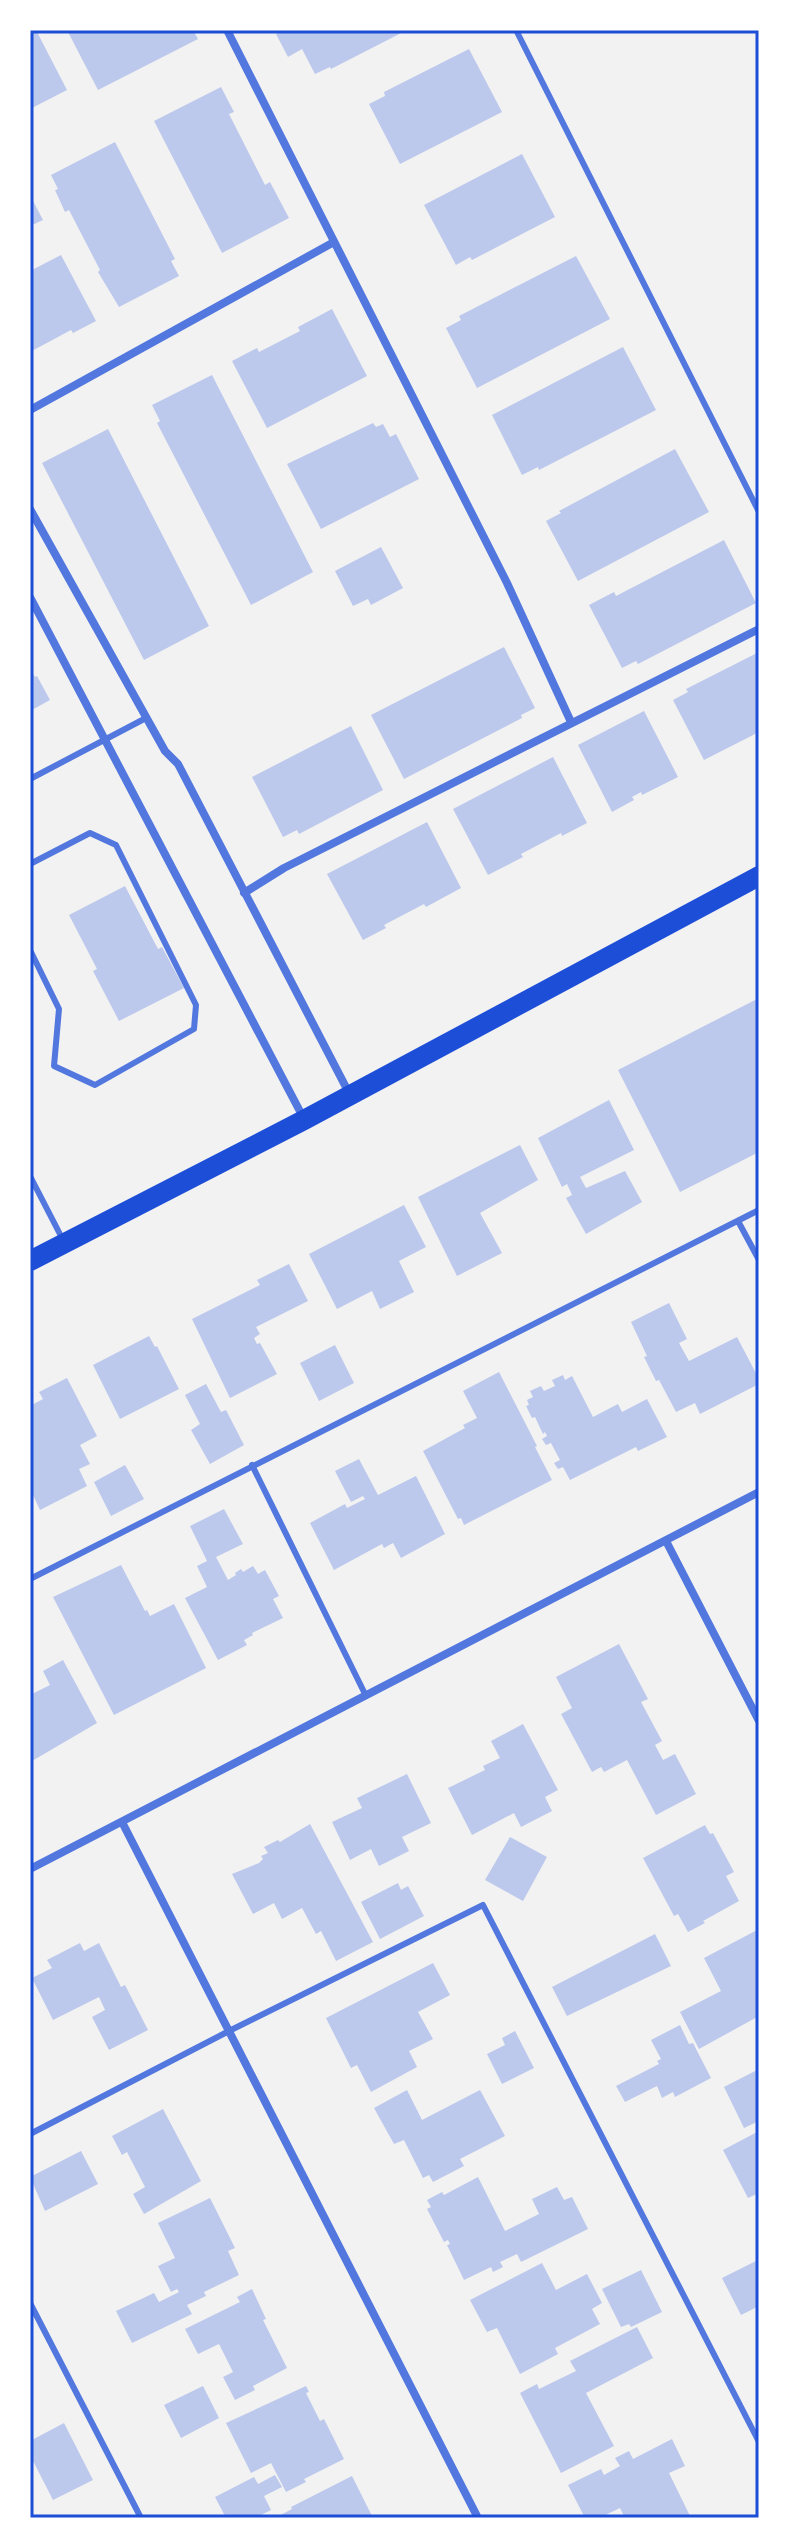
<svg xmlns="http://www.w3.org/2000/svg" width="789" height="2548" viewBox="0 0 789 2548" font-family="Lora,serif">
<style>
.building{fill:#bdc9ec}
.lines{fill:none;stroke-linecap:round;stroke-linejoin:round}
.service{stroke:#5277de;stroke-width:6}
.minor{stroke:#5277de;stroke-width:8}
.primary{stroke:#1d4ed8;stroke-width:20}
.neatline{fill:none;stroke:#1d4ed8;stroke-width:3}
</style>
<rect width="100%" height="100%" fill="#f2f2f2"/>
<path class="building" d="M30,30H36L67,90L30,109Z
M67,30H193L198,39L98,90Z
M283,30H407L331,69L330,67L315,74L302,49L288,57L276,34Z
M469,49L502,112L400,164L369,104L385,96L384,92Z
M221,87L234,112L229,114L265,185L270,182L289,218L222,253L154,121Z
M115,142L175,259L171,261L179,276L119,307L98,272L100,270L69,210L65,212L55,190L58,189L51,175Z
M522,154L555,217L472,260L470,257L456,265L424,205Z
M30,195L43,220L30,226Z
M61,255L96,321L73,333L71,330L30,352V271Z
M576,256L610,319L477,388L446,328L461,320L459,316Z
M332,309L367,376L267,428L232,361L257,348L259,352L300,331L298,327Z
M623,347L656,410L539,470L538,467L522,475L492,415Z
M212,375L313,572L251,605L157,423L160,421L152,405Z
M373,423L376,427L383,424L390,437L396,434L419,479L321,529L287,464Z
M108,429L209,626L144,660L42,463Z
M675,449L709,512L578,581L546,521L561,513L559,511Z
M724,540L756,603L638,664L636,661L622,668L589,605L614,592L616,596Z
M381,547L403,588L371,605L368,599L353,606L335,571Z
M504,647L535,708L521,715L522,718L404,779L371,715Z
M759,652V732L704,760L673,700L688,692L686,689Z
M30,668L35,677L37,676L50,700L30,711Z
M644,711L678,777L642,795L641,792L632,797L634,800L612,812L578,745Z
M351,726L383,790L299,834L297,830L283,837L252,777Z
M553,757L587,823L562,836L561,833L521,854L523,857L488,875L453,809Z
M427,822L461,888L426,907L424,904L384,925L386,928L363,940L327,874Z
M125,886L158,949L162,947L184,988L119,1021L93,971L97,969L69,915Z
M759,998V1152L680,1192L618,1070Z
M609,1100L634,1150L580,1177L586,1188L625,1171L642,1202L586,1234L566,1198L572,1195L567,1184L562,1187L538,1138Z
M520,1145L538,1180L480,1213L502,1253L457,1276L418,1197Z
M404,1205L426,1247L399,1261L414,1292L380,1309L372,1291L337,1309L309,1254Z
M289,1264L308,1301L256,1327L260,1334L254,1338L257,1344L260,1343L277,1374L230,1398L192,1319L260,1285L257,1280Z
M669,1303L687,1339L679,1343L689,1361L737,1337L759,1379V1384L700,1414L695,1403L676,1412L659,1380L656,1381L644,1357L647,1356L631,1322Z
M149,1336L155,1347L157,1346L179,1389L120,1419L93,1365Z
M335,1345L354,1383L319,1401L300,1363Z
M499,1372L537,1446L535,1447L552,1480L464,1525L461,1518L458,1519L423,1451L465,1428L463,1425L477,1418L463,1391Z
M563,1375L565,1380L572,1376L593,1417L618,1404L622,1412L647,1399L667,1437L638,1451L636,1447L570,1480L563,1467L558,1469L554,1463L560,1460L551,1443L546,1445L542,1439L547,1436L545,1432L543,1434L535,1417L532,1418L526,1406L529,1405L527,1400L533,1397L530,1391L541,1386L544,1391L555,1386L552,1380Z
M67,1378L97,1436L80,1445L90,1464L79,1469L87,1486L40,1510L32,1493L30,1494V1406L43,1399L39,1392Z
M206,1384L221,1412L226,1410L244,1445L210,1464L191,1430L200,1424L185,1395Z
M359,1459L378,1495L416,1476L445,1534L401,1558L393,1543L384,1548L382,1544L334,1570L310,1523L345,1504L347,1508L365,1499L363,1496L351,1502L335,1471Z
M125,1465L144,1499L111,1516L94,1482Z
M224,1509L243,1544L216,1557L228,1580L236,1575L235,1573L241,1569L243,1572L253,1566L258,1574L265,1570L279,1596L273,1599L283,1618L252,1633L253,1635L244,1640L247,1645L218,1660L185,1598L207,1587L197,1566L207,1561L190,1526Z
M121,1565L145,1611L147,1610L150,1616L174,1604L206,1668L114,1715L53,1597Z
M619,1644L648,1699L641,1702L662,1741L655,1745L663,1760L675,1754L696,1794L656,1815L627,1760L604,1772L601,1767L592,1772L561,1714L572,1708L556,1677Z
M63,1660L97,1723L32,1761L30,1695L50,1685L43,1671Z
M523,1724L558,1790L545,1797L552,1811L521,1827L514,1813L472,1835L448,1788L485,1770L483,1766L500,1758L491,1741Z
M407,1774L431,1823L402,1837L409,1851L379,1866L371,1849L350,1860L332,1822L362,1808L357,1798Z
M310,1824L373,1942L336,1961L321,1931L316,1934L302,1908L282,1919L274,1903L253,1914L232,1874L259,1863L263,1859L261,1856L268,1853L264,1847L278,1840L280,1842Z
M705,1825L710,1834L713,1833L734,1872L726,1876L739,1901L703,1921L705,1923L688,1932L678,1914L674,1916L643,1858Z
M510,1837L547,1857L523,1901L485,1880Z
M398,1883L401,1890L408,1886L424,1916L380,1939L361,1902Z
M759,1929V2016L699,2049L680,2012L721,1991L704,1958Z
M655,1934L671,1966L567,2016L552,1987Z
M80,1943L84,1951L99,1943L121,1987L125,1985L148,2030L109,2050L92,2017L105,2010L99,1997L53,2020L32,1978L52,1968L47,1960Z
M433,1963L450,1995L418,2012L433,2039L409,2051L417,2067L371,2092L357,2065L351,2068L326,2018Z
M680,2025L689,2044L693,2043L711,2078L675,2097L673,2092L662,2098L657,2086L625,2102L616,2086L659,2064L657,2061L661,2059L651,2040Z
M515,2031L534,2068L502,2084L487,2054L505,2045L502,2038Z
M759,2069V2121L744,2128L724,2087Z
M407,2090L422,2120L480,2090L505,2136L460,2159L464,2166L433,2182L429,2175L423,2178L404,2140L394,2144L374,2108Z
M163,2109L201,2181L144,2214L133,2194L145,2187L127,2152L122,2155L112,2136Z
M759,2131V2193L748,2198L723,2150Z
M81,2151L98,2184L45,2211L30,2177Z
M478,2177L505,2231L539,2214L532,2199L557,2187L564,2200L572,2197L588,2229L521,2262L517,2254L500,2262L503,2267L493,2272L491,2267L464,2280L447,2245L450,2244L448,2240L444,2242L427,2209L431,2207L427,2200L442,2192L444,2195Z
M210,2198L235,2248L228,2251L239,2275L204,2292L206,2296L187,2305L192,2314L132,2343L116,2311L154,2293L159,2302L179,2292L177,2289L171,2292L158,2266L175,2258L158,2223Z
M758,2260L759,2306L741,2315L722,2278Z
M542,2263L556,2290L587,2274L602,2303L592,2309L600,2324L555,2348L558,2354L520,2374L497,2328L487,2332L470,2300Z
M641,2270L662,2312L631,2327L629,2324L621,2327L602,2289Z
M252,2289L266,2319L263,2320L287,2368L253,2386L255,2390L235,2400L223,2377L233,2372L219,2344L198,2354L185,2329L240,2302L237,2297Z
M637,2327L653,2358L586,2393L614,2446L561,2473L520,2393L537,2384L539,2389L576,2371L570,2361Z
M203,2386L219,2418L181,2438L164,2405Z
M306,2386L309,2392L306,2393L320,2421L324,2419L344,2459L304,2479L306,2482L286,2492L271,2463L251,2473L226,2423Z
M64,2423L93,2480L53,2500L30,2455V2441Z
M672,2439L685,2466L669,2473L691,2518H625L620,2508L599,2518H585L568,2485L601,2469L604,2475L620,2466L615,2458L629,2451L633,2459Z
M275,2475L282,2487L264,2496L271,2510L255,2518H226L215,2497L254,2477L258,2484Z
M352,2476L373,2518H275L292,2509L291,2507Z"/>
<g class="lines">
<path class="service" d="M516,30L759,512
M30,779L146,718
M30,864L90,833L116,845L196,1005L194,1029L95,1085L54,1066L59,1009L30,950
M30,1176L63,1240
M738,1221L759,1260
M252,1465L366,1696
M30,1579L759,1210
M30,2134L229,2031L483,1905L759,2442
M30,2303L141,2518"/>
<path class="minor" d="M227,30L507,583L571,722
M30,410L334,242
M30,509L165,751L178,764L350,1095
M30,597L304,1119
M244,893L284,868L759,629
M666,1541L759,1721
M122,1822L478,2518
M30,1869L759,1492"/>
<path class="primary" d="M30,1261L304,1120L759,876"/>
</g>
<rect width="789" height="2548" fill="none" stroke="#ffffff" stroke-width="64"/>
<rect x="32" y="32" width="725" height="2484" class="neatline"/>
</svg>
